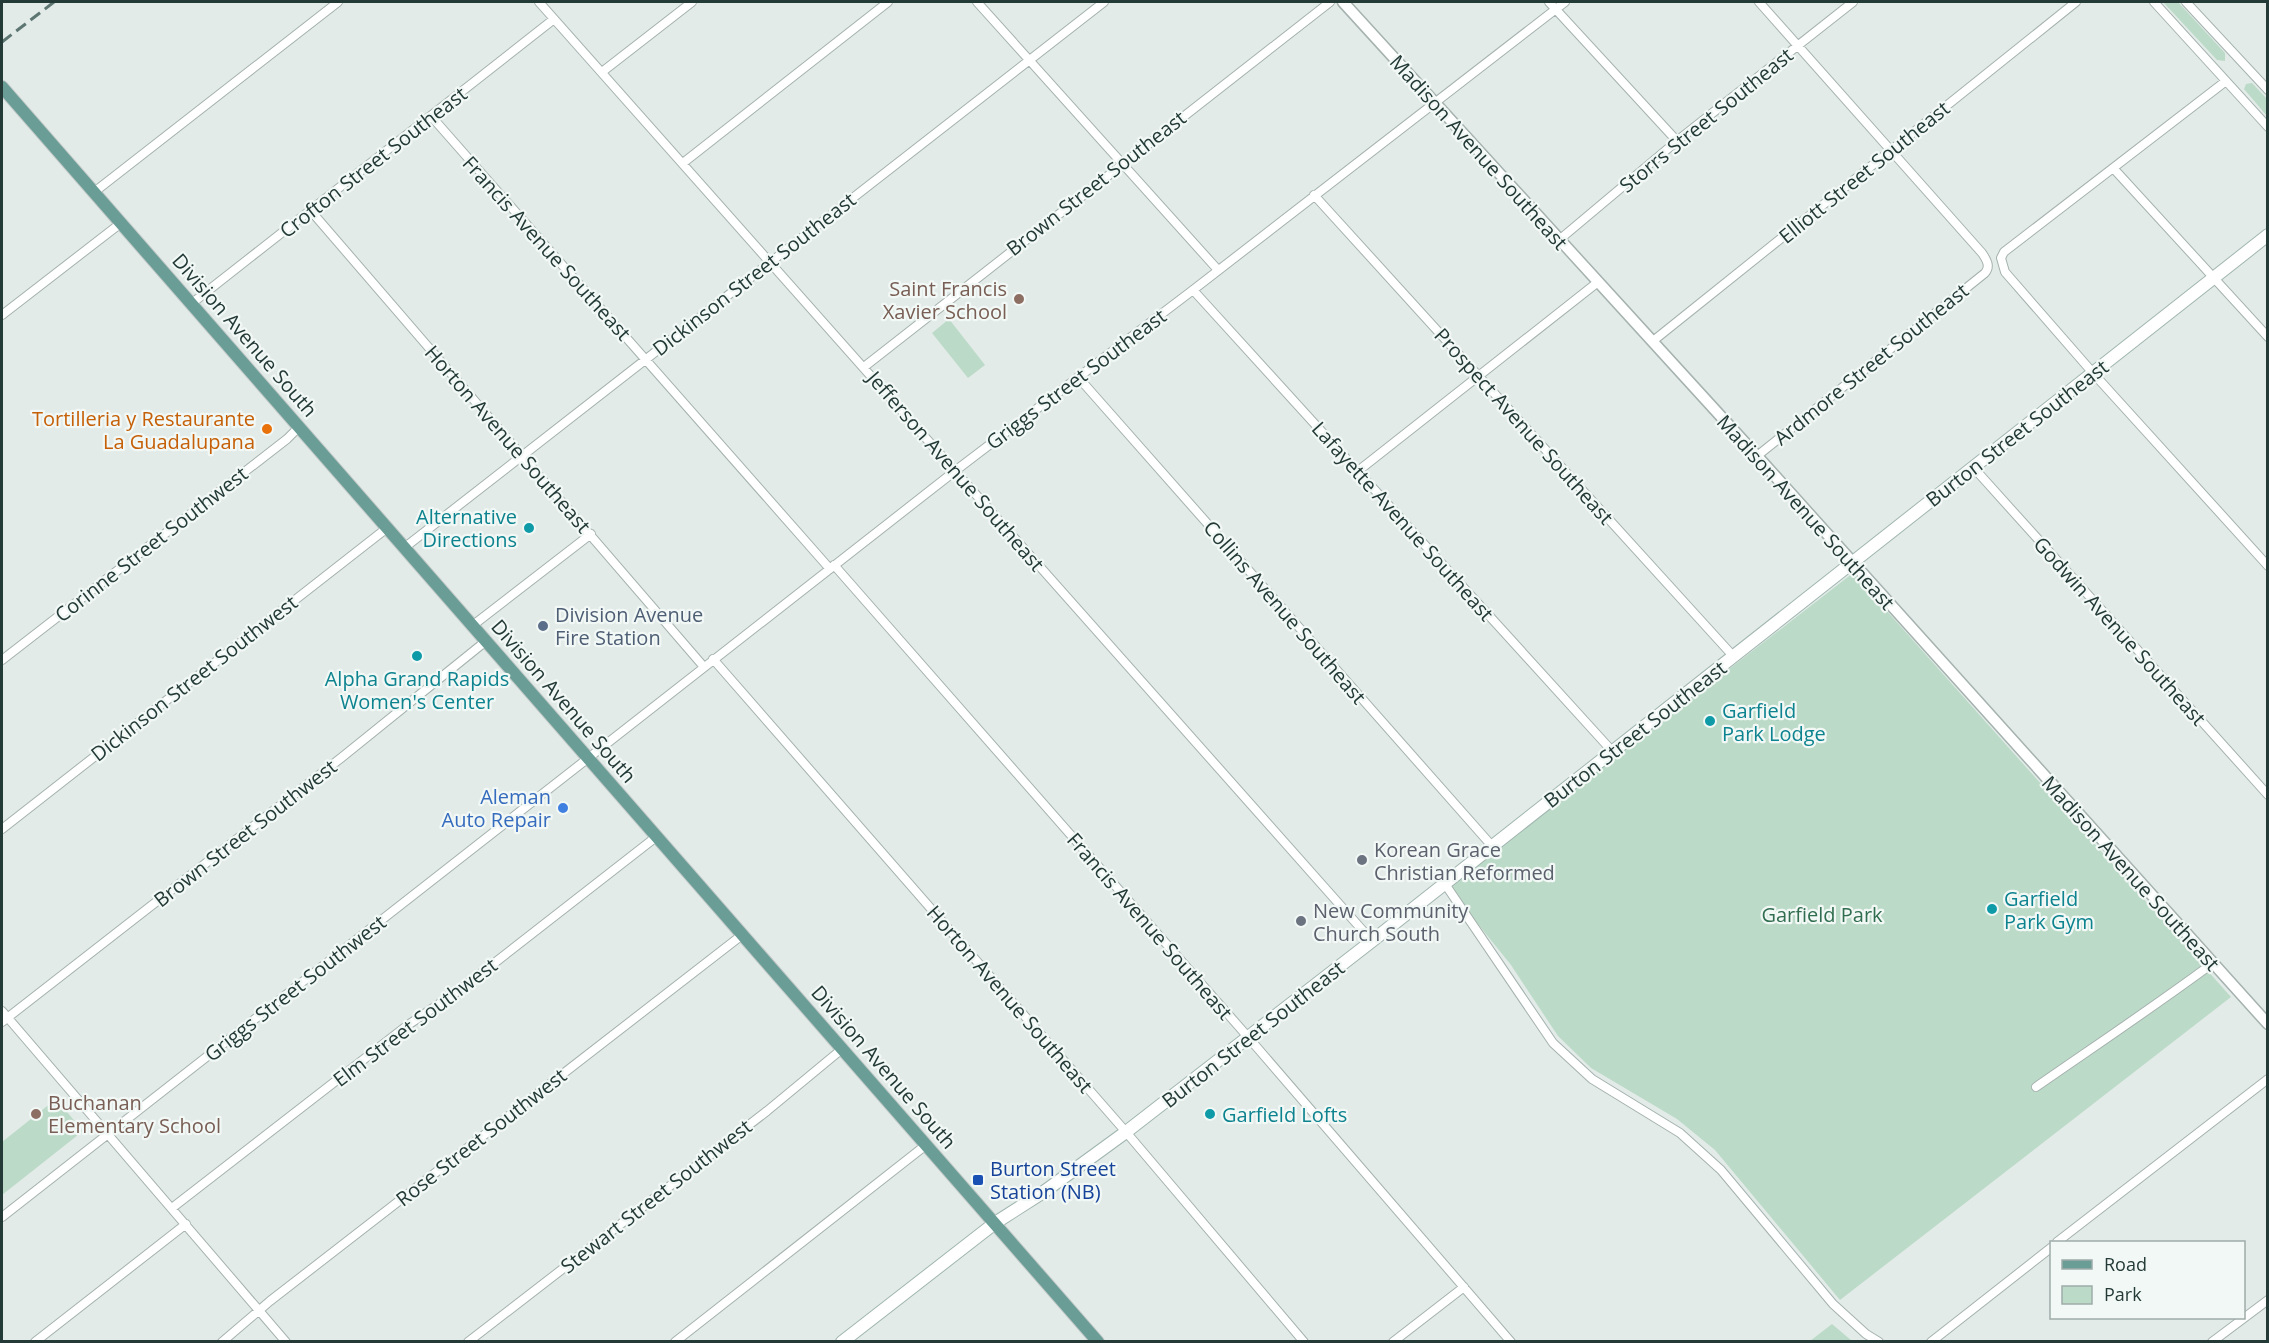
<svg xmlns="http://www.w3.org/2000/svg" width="2269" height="1343" viewBox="0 0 2269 1343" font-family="'Open Sans',sans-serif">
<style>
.green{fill:#bcdac8}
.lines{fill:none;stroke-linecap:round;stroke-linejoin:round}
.minor-casing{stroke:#a5b2af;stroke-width:10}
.tertiary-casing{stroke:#a5b2af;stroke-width:13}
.secondary-casing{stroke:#a1b6b1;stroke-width:14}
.primary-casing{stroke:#c1c8c7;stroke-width:14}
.minor{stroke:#fff;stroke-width:8}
.tertiary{stroke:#fff;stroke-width:10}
.secondary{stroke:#fff;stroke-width:12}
.primary{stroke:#6a9d96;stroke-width:12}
.rail{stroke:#5e7672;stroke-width:3;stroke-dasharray:12 6;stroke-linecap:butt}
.education-dot{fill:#8d6e63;stroke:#f2f8f5;stroke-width:2}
.food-dot{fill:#e8710a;stroke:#f2f8f5;stroke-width:2}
.culture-dot{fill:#0f9aa8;stroke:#f2f8f5;stroke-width:2}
.service-dot{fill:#5c6f8a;stroke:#f2f8f5;stroke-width:2}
.shop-dot{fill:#3f7fe0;stroke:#f2f8f5;stroke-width:2}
.worship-dot{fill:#6b7280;stroke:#f2f8f5;stroke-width:2}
.transit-dot{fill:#1a4fb4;stroke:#f2f8f5;stroke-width:2}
.labels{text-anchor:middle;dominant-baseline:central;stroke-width:4.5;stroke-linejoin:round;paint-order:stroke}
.street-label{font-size:20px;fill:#233a37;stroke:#f2f8f5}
.education-label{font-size:20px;fill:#785e54;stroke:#f2f8f5;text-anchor:end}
.food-label{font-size:20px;fill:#c56008;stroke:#f2f8f5;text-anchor:end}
.culture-label{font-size:20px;fill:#0d838f;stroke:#f2f8f5;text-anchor:start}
.service-label{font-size:20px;fill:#4e5e75;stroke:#f2f8f5;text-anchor:start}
.shop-label{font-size:20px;fill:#366cbe;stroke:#f2f8f5;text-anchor:end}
.worship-label{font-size:20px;fill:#5b616d;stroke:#f2f8f5;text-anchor:start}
.park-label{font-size:20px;fill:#316e50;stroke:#f2f8f5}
.transit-label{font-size:20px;fill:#164399;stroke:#f2f8f5;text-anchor:start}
</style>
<rect width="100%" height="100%" fill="#e2ebe8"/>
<path class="green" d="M2163,2H2178L2225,53V61L2217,60Z
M2252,83L2267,99V116L2244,89L2246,84Z
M949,319L985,365L968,378L932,333Z
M1853,573L2231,997L1840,1300L1715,1150L1677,1119L1591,1068L1558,1036L1511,965L1448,887Z
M56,1099L83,1131L2,1195V1142Z
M1832,1324L1852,1341H1810Z"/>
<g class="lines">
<g class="minor-casing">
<path id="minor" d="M539,2L1372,941
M977,2L1218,270
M1549,2L1677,141
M2154,2L2268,127
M2186,2L2268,90
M602,72L692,2
M2226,81L2004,252L2001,258L2005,272L2093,373L2268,566
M431,116L830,569
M683,163L888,2
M2114,169L2268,337
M93,193L338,2
M1314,195L1734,657
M311,211L704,667
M1559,240L1677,141L1853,2
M1193,290L1613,752
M191,304L554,19
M2,315L121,223
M1653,341L2076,2
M864,367L1330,2
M1078,377L1492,846
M1757,456L1985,273C1991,266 1986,259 1982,253L1759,2
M1973,467L2268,795
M1358,471L1598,282
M404,548L1104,2
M834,565L1248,1037L1511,1342
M472,626L591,534
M713,659L1126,1132L1304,1342
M2,660L287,439L299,427
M2,829L387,528
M1445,884L1553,1043L1592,1079L1680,1133L1721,1170L1833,1304L1866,1334L1879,1342
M2,1011L286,1342
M2,1022L341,758L486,641
M2036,1087C2095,1046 2155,1006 2213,963
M172,1208L408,1025L461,989L656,837
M2,1217L955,471L1193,290L1565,2
M2057,1242L2268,1079
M35,1342L186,1224
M222,1342L270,1301L742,935
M468,1342L767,1111L842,1049
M675,1342L926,1145
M1393,1342L1464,1287
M1931,1342L2052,1247
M2212,1342L2268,1300"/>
</g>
<g class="tertiary-casing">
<path id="tertiary" d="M1343,2L1757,456L2268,1024"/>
</g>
<g class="secondary-casing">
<path id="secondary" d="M842,1342L995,1223L1045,1191L1126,1132L1372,941L2268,235"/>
</g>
<g class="primary-casing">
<path id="primary" d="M2,87L1098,1342"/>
</g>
<use href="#minor" class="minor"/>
<use href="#tertiary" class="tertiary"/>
<use href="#secondary" class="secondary"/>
<use href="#primary" class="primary"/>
<path class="rail" d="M2,42L54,2"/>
</g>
<g class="education-dot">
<circle cx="1019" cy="299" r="6"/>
<circle cx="36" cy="1114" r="6"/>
</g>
<circle class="food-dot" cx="267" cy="429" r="6"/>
<g class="culture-dot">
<circle cx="529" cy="528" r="6"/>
<circle cx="417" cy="656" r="6"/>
<circle cx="1710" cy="721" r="6"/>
<circle cx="1992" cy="909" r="6"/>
<circle cx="1210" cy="1114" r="6"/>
</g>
<circle class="service-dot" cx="543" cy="626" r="6"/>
<circle class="shop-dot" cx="563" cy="808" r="6"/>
<g class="worship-dot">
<circle cx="1362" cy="860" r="6"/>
<circle cx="1301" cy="921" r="6"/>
</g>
<rect class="transit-dot" x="972" y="1174" width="12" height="12" rx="3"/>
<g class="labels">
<g class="street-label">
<text transform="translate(1706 120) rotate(-39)">Storrs Street Southeast</text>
<text transform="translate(1479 152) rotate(48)">Madison Avenue Southeast</text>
<text transform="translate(373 162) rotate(-38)">Crofton Street Southeast</text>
<text transform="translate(1864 172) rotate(-39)">Elliott Street Southeast</text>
<text transform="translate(1096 183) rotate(-38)">Brown Street Southeast</text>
<text transform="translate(547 248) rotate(48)">Francis Avenue Southeast</text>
<text transform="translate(754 274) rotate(-38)">Dickinson Street Southeast</text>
<text transform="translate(245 335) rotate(49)">Division Avenue South</text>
<text transform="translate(1871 364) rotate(-39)">Ardmore Street Southeast</text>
<text transform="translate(1076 379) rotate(-37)">Griggs Street Southeast</text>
<text transform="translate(1524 426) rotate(48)">Prospect Avenue Southeast</text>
<text transform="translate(2017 433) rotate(-38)">Burton Street Southeast</text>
<text transform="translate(508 439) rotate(49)">Horton Avenue Southeast</text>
<text transform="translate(956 471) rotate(49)">Jefferson Avenue Southeast</text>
<text transform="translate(1806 512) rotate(48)">Madison Avenue Southeast</text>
<text transform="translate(1403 521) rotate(48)">Lafayette Avenue Southeast</text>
<text transform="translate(151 544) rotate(-38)">Corinne Street Southwest</text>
<text transform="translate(1285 612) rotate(49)">Collins Avenue Southeast</text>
<text transform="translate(2120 631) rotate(48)">Godwin Avenue Southeast</text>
<text transform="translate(194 678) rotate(-38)">Dickinson Street Southwest</text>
<text transform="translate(564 701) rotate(49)">Division Avenue South</text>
<text transform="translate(1635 734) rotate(-38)">Burton Street Southeast</text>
<text transform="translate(245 833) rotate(-38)">Brown Street Southwest</text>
<text transform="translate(2131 873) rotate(48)">Madison Avenue Southeast</text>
<text transform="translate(1150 926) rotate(49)">Francis Avenue Southeast</text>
<text transform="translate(295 988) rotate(-38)">Griggs Street Southwest</text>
<text transform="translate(1010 999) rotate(49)">Horton Avenue Southeast</text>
<text transform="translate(415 1022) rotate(-37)">Elm Street Southwest</text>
<text transform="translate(1253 1034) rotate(-38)">Burton Street Southeast</text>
<text transform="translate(884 1067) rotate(49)">Division Avenue South</text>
<text transform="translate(481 1137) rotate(-38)">Rose Street Southwest</text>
<text transform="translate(656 1196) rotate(-38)">Stewart Street Southwest</text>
</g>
<g class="education-label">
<text x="1007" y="288">Saint Francis<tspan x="1007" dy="23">Xavier School</tspan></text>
<text x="48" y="1102" text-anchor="start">Buchanan<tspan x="48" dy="23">Elementary School</tspan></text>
</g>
<g class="food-label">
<text x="255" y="418">Tortilleria y Restaurante<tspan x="255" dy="23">La Guadalupana</tspan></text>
</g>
<g class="culture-label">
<text x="517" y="516" text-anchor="end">Alternative<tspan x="517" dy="23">Directions</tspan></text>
<text x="417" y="678" text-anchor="middle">Alpha Grand Rapids<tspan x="417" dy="23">Women's Center</tspan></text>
<text x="1722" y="710">Garfield<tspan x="1722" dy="23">Park Lodge</tspan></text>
<text x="2004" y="898">Garfield<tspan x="2004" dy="23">Park Gym</tspan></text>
<text x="1222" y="1114">Garfield Lofts</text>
</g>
<g class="service-label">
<text x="555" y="614">Division Avenue<tspan x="555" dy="23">Fire Station</tspan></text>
</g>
<g class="shop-label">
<text x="551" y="796">Aleman<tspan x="551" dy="23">Auto Repair</tspan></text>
</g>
<g class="worship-label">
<text x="1374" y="849">Korean Grace<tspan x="1374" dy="23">Christian Reformed</tspan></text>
<text x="1313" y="910">New Community<tspan x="1313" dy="23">Church South</tspan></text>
</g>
<g class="park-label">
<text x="1822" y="914">Garfield Park</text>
</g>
<g class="transit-label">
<text x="990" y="1168">Burton Street<tspan x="990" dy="23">Station (NB)</tspan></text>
</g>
</g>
<rect width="2269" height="1343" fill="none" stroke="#233a37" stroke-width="6"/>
<rect x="2050" y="1241" width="195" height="78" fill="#f2f8f5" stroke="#9faca9" stroke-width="1.5"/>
<rect x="2062" y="1260" width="30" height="9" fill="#6a9d96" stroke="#9faca9" stroke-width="1.5"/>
<text x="2104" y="1271" font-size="18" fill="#233a37">Road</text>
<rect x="2062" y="1286" width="30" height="18" fill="#bcdac8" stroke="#9faca9" stroke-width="1.5"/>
<text x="2104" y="1301" font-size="18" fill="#233a37">Park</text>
</svg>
